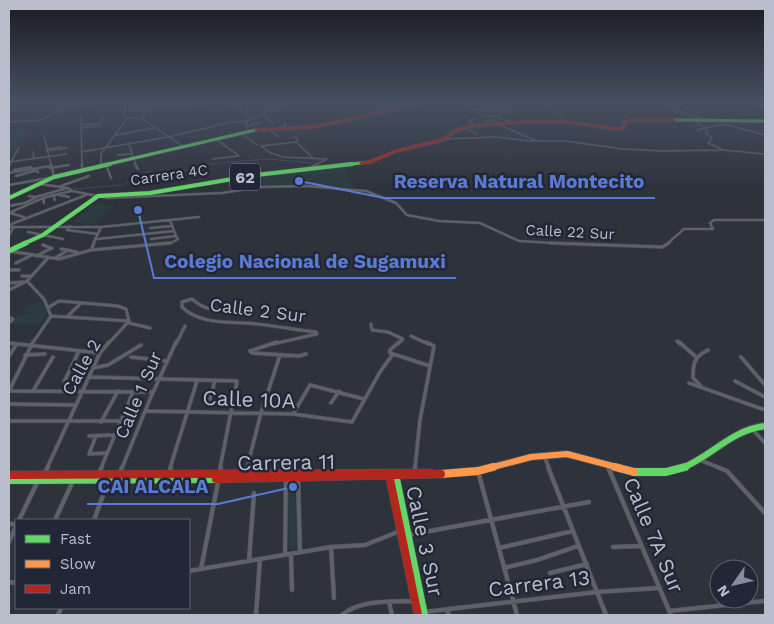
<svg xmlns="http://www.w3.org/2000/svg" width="774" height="624" viewBox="0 0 774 624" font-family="'Work Sans',sans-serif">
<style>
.green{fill:#2b3b41}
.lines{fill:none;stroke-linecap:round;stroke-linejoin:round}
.stream{stroke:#3d4865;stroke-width:1}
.street-far4-casing{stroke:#4a4d54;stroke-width:2}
.street-far3-casing{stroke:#4a4d54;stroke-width:3}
.street-far2-casing{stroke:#4a4d54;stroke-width:4}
.street-far1-casing{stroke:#4a4d54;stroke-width:4.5}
.street-casing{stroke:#4a4d54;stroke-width:5}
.fast-far4-casing{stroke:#4a4d54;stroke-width:4}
.fast-far3-casing{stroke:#4a4d54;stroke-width:5}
.fast-far2-casing{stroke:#4a4d54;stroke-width:6}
.fast-far1-casing{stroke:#4a4d54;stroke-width:8}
.fast-casing{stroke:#4a4d54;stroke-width:9}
.slow-far2-casing{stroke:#4a4d54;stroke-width:4}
.slow-far1-casing{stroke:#4a4d54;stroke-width:8}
.slow-casing{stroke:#4a4d54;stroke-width:9}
.jam-far1-casing{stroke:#4a4d54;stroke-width:4}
.jam-casing{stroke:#4a4d54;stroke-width:9}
.street-far4{stroke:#5e6169;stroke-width:1}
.street-far3{stroke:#5e6169;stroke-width:2}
.street-far2{stroke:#5e6169;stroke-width:2.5}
.street-far1{stroke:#5e6169;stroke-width:3}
.street{stroke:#5e6169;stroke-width:4}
.fast-far4{stroke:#63d668;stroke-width:3}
.fast-far3{stroke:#63d668;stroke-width:4}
.fast-far2{stroke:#63d668;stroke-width:5}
.fast-far1{stroke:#63d668;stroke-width:6}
.fast{stroke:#63d668;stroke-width:8}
.slow-far2{stroke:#ff974d;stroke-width:3}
.slow-far1{stroke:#ff974d;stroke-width:6}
.slow{stroke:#ff974d;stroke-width:8}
.jam-far1{stroke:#b3261e;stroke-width:3}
.jam{stroke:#b3261e;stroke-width:8}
.labels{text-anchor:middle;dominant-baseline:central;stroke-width:5;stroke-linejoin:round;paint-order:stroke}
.far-street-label{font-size:15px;fill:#b9bdcb;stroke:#212736}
.shield{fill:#212736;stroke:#8b909e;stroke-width:1}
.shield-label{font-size:16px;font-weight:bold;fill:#b9bdcb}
.street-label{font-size:18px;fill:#b9bdcb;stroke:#212736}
.near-street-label{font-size:21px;fill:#b9bdcb;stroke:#212736}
.leader{fill:none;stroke:#5b7ad3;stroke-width:2}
.callout-dot{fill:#5b7ad3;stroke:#212736;stroke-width:2}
.callout-label{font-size:19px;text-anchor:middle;font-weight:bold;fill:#5b7ad3;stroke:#212736;stroke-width:5;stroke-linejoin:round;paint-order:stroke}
</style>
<rect width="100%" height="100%" fill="#2e323b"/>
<path class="green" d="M9,129H29L16,151L9,152Z
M343,165L354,187L251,189L245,176Z
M94,203L115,205L95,224L73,222Z
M40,301L48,312L44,314H47L40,324H11L19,314H37L27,312L25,307Z
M295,482L297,547L289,549L288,483Z"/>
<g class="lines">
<path class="stream" d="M9,207L74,189L123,185L146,172H179L208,164L267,159L312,163"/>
<g class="street-far4-casing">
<path id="street-far4" d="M240,102L241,110L250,119
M269,102L276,109
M395,102L398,109
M492,102L494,103
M500,102L512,111
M541,102L567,122
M126,104L147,102
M464,106L488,117L513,112
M465,106L480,102
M229,107H240
M667,107L706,120
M474,110L490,107L501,113
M125,111L152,108L153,106H183L214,103L212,102
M146,112L141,118L184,147
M263,114L272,123
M495,116L511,122
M81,117L82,165
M127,118H141
M475,119L469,121L476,126
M698,121L697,123L707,129L706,133L712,138L708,143L722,149
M9,122L40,120L72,106L111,102
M485,122L492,120L499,122L497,124L537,141
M81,125L100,123
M246,126L260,123
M465,127L476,134
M81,128L99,126L104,117
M284,129L285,123
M248,130L246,124L249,120L292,102
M269,130L278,136
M697,130L724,124L765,135
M241,133L257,145
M116,135L154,128
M44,136L51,165
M295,137L298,140L296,142
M216,139L239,156
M444,139L497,137L529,141H566L622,149L663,151L723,150L765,154
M296,142L313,158
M129,144L136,165
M261,146L271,153L283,157L327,159L315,165
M261,146L296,142
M46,149L61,147
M47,151L67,148
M33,152L34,159
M81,152L168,137L232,122L247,121
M118,155L131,154
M213,159L238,156
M9,162L67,154
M9,165L19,148
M67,165H69
M101,165V154L127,118L124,115L126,102"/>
</g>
<g class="street-far3-casing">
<path id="street-far3" d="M82,164V170
M101,164V166
M135,164L138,169
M106,165L111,178
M9,166L10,164
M50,168L69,165
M308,169L317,164
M14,170L31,167
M9,173L50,166
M16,176L37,170L38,172
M39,184L68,188L72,191L108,198L222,193L260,187L306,186L366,191L396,203L407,215L439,221L480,223L519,241L568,244
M9,185L54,177L51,164
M61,186L89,176
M53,195L55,200
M59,195L69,197
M29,196L36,197L67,188
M43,198L44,203
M9,206L25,203L35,198
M9,213L43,198L71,191
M10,213L24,217
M170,220L176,236
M9,225L86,195
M70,226L67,230L98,234
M9,227H101L199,217
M150,228L172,226
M28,232L63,239
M9,235L14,227
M97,239L174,231
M151,239L176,236
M93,244L101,227
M156,244L171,243L178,239L176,236
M667,244L684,229H713L710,223L714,220H765"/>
</g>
<g class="street-far2-casing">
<path id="street-far2" d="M550,243L662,247L669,243
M43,245L51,248
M61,249L77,252
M91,250L94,243
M9,251L59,259L91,250L170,243
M36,256L52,248
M55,258L68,250
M16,263L30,256
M9,270H19
M22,276H32
M27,281L44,299L51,316
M9,283L22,282
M9,290L27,281L48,258
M231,305C214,311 206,311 192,299L182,302V307C201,326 233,321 257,324C277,326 296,330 316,332L317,334L273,344
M49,307L59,301L118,306L126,309L129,321
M51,316L129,321
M9,317L13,319L9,323
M67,317L81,303
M129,323L150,328
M371,324L372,330L388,332L403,339L398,344
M411,336L428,344
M677,341L680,344
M9,343L14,344
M32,344L51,316
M108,344L129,321
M176,344L185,326"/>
</g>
<g class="street-far1-casing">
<path id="street-far1" d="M277,342L250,351L252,353L299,356L306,354
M399,342L390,350V353L430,366
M679,342L695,356
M9,343L100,353
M25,355L45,354
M9,356L16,345
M131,357L166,361
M741,357L765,385
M93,368L108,365L141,345
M89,377L237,381L220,468
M735,381L765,397
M64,382L79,351
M689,383L765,410
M701,386L693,378C693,363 694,357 708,350
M9,391L152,392
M9,391L33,342
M33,391L53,357
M209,403L215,380
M331,403L339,391
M9,404L75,405
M145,411L293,414L352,422L380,372L393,354
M293,414L310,385L364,399
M9,421H120
M101,422L118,391
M751,428L765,443
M89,436L114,435
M96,436L89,454L107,453
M544,456L549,468
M700,460L720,468
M608,466L609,468
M47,468L100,353L109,342
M101,468L133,392
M122,468L150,399L176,342
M170,468L197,381
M247,468L261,413L280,355
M415,468L420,420L434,346L426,342"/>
</g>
<g class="street-casing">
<path id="street" d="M548,467L606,615
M608,467L671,615
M717,467L727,471L765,513
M478,471L517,615
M415,472V467
M99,473L102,467
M120,473L122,467
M169,473L171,467
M246,473L248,467
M44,475L48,467
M298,477L300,552
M19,520L38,481
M55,520L73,481
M94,520L109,479
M9,524H16
M408,535L589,502
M9,542L16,526
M331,547L334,598
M613,547L641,546
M499,548L573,531
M291,554L292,590
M285,555L286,476
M249,561L254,493
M504,568L537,560L578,546
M201,569L221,467
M189,571L331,547L365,545L400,531
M550,573L587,564
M9,582L16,583
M389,602L392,615
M447,610L449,615
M669,611L765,601
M423,612L597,592L659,588
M58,615L61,608
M256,615L260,559
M342,615C361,599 391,602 415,601"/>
</g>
<g class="fast-far4-casing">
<path id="fast-far4" d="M674,120L765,121
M104,165L256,130
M341,165L361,163"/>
</g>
<g class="fast-far3-casing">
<path id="fast-far3" d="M9,198L54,177L110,164
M23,244L43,235L98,196L150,193L256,175L352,164"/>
</g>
<g class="fast-far2-casing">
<path id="fast-far2" d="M9,251L26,243"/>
</g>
<g class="fast-far1-casing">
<path id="fast-far1" d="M682,468C712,456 731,430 765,426"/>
</g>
<g class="fast-casing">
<path id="fast" d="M634,472H666L685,467
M395,474L424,615
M9,480L216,479"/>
</g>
<g class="slow-far2-casing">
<path id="slow-far2" d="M751,102L765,105"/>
</g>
<g class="slow-far1-casing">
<path id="slow-far1" d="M489,468L531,457L567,454L620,468"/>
</g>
<g class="slow-casing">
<path id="slow" d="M615,467L634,472
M441,474L478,471L493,467"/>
</g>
<g class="jam-far1-casing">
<path id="jam-far1" d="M256,130L314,127L427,102
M361,163L370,162L396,151L442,140L457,130L471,126L523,122H567L617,129L624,128V122L632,120H674"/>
</g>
<g class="jam-casing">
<path id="jam" d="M389,474L418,615
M9,475L430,473
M216,479L441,474"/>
</g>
<use href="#street-far4" class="street-far4"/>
<use href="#street-far3" class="street-far3"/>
<use href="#street-far2" class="street-far2"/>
<use href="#street-far1" class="street-far1"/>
<use href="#street" class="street"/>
<use href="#fast-far4" class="fast-far4"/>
<use href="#fast-far3" class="fast-far3"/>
<use href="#fast-far2" class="fast-far2"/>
<use href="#fast-far1" class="fast-far1"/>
<use href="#fast" class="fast"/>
<use href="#slow-far2" class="slow-far2"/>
<use href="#slow-far1" class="slow-far1"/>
<use href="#slow" class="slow"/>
<use href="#jam-far1" class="jam-far1"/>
<use href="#jam" class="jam"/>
</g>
<linearGradient id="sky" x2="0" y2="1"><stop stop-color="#191c20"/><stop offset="0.54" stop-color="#464f60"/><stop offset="1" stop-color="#464f60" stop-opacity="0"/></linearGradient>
<rect width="774" height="189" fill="url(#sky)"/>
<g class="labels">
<g class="far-street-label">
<text transform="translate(169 175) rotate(-8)">Carrera 4C</text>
<text transform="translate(570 232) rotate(3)">Calle 22 Sur</text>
</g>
<rect class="shield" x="230" y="163.5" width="30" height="27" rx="4"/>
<g class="shield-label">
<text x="245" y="177">62</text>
</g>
<g class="street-label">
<text transform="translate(258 310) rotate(7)">Calle 2 Sur</text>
<text transform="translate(81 367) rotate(-61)">Calle 2</text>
<text transform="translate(138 395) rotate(-67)">Calle 1 Sur</text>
</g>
<g class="near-street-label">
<text transform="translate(249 399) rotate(2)">Calle 10A</text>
<text transform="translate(286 462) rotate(-1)">Carrera 11</text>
<text transform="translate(654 535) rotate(67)">Calle 7A Sur</text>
<text transform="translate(425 541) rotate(78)">Calle 3 Sur</text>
<text transform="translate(539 583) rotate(-7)">Carrera 13</text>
</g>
</g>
<path class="leader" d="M299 181L384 198H655M138 210L154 278H456M293 487L218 504H87"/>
<g class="callout-dot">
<circle cx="299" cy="181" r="5"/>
<circle cx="138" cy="210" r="5"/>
<circle cx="293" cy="487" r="5"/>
</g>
<g class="callout-label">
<text x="519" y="188">Reserva Natural Montecito</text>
<text x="305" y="268">Colegio Nacional de Sugamuxi</text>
<text x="153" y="493">CAI ALCALA</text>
</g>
<rect width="774" height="624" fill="none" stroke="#b9bdcb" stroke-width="20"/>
<rect x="15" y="519" width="175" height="90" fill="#212736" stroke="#5e6372"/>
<rect x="25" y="535" width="25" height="8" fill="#63d668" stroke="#5e6372"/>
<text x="60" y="544" font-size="15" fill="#b9bdcb">Fast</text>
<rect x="25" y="560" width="25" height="8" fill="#ff974d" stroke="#5e6372"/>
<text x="60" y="569" font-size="15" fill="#b9bdcb">Slow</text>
<rect x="25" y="585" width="25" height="8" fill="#b3261e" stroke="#5e6372"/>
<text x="60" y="594" font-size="15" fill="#b9bdcb">Jam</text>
<g transform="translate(734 584) rotate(236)"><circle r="24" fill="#212736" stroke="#5e6372"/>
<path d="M0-4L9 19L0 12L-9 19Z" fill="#888c99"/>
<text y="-8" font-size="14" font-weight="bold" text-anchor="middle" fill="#b9bdcb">N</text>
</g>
</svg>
